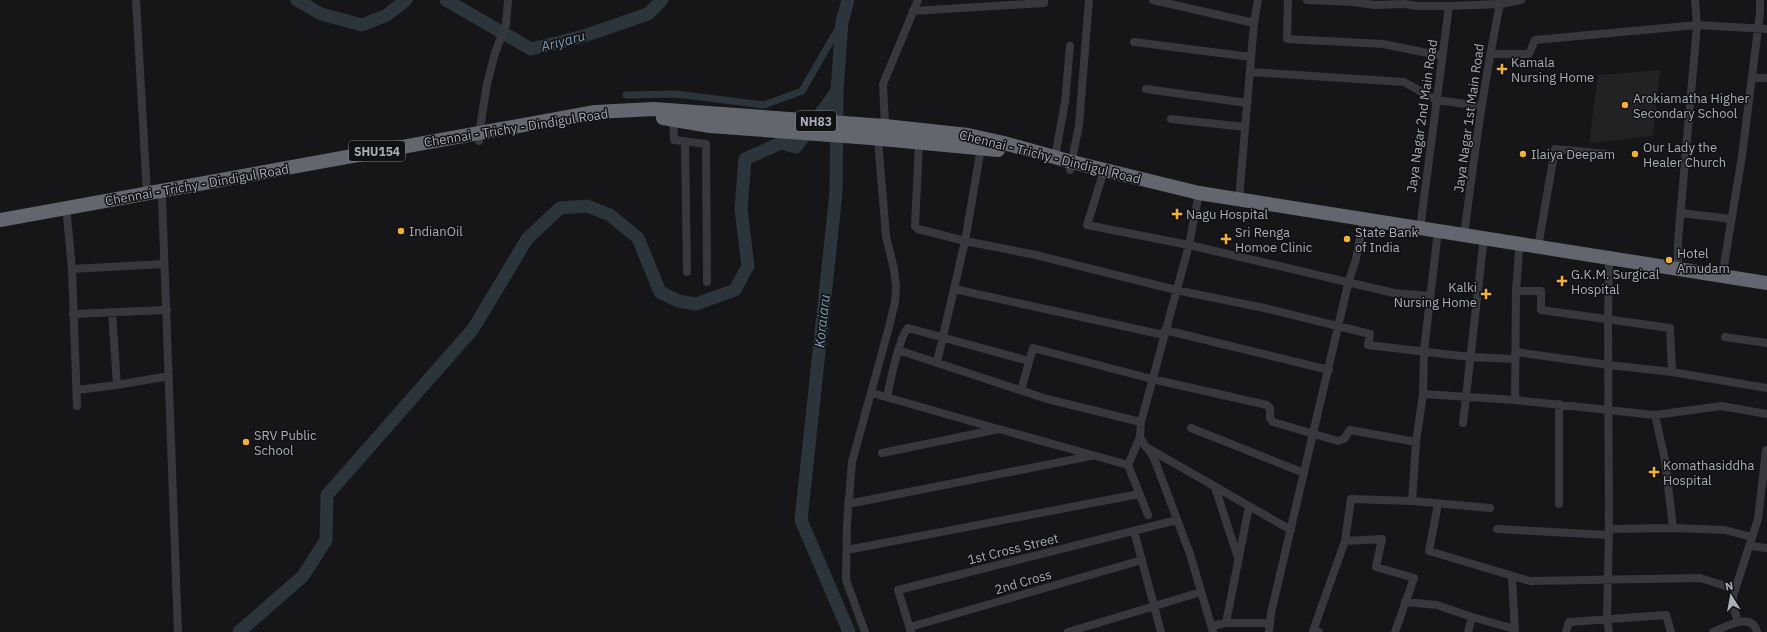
<svg xmlns="http://www.w3.org/2000/svg" width="1767" height="632" viewBox="0 0 1767 632" font-family="'IBM Plex Sans',sans-serif">
<style>
.built{fill:#222225}
.lines{fill:none;stroke-linecap:round;stroke-linejoin:round}
.canal{stroke:#2c353c;stroke-width:7}
.river{stroke:#2c353c;stroke-width:13}
.street{stroke:#37383d;stroke-width:8}
.highway{stroke:#63666e;stroke-width:14}
.poi-dot{fill:#f2b134;stroke:#111113;stroke-width:1.5}
.labels{text-anchor:middle;dominant-baseline:central;stroke-width:3;stroke-linejoin:round;paint-order:stroke}
.shield{fill:#111113;stroke:#7b7e86;stroke-width:1}
.shield-label{font-size:12px;font-weight:bold;fill:#a8adb8}
.poi-label{font-size:13px;fill:#a8adb8;stroke:#111113;text-anchor:start}
.street-label{font-size:13px;fill:#a8adb8;stroke:#111113}
.water-label{font-size:14px;font-style:italic;fill:#7f9bb3;stroke:#111113}
</style>
<rect width="100%" height="100%" fill="#161618"/>
<path class="built" d="M1660,70L1653,136L1589,143L1598,75Z"/>
<g class="lines">
<path class="canal" d="M626,95L676,94L764,105L802,91L842,22"/>
<path class="river" d="M297,0L321,14L362,25L387,15L406,0
M446,0L531,49L584,36L648,14L662,0
M848,0L842,22L837,91L836,193L801,520L849,632
M239,632L303,576L326,540L327,495L473,329L527,239L560,208L587,206L610,215L638,238L660,292L678,301L696,304L735,290L748,266L741,209L745,159L781,143L796,147L837,91"/>
<path class="street" d="M136,0L147,194
M1153,0L1254,23
M1288,0L1287,39L1383,44L1442,56
M1307,0L1353,2L1375,5L1405,4L1417,6H1449L1500,4V1
M913,11L1044,3V0
M1134,42L1251,57
M1490,54H1529L1535,40L1697,25L1767,29
M1250,72L1404,82L1436,100L1481,106
M1752,78H1767
M1146,89L1247,103
M673,119L674,140L706,144L707,282
M1171,119L1245,127
M885,126L883,84L918,0
M479,141V134L487,84L495,53L506,25L508,0
M685,141L687,272
M919,143L915,226L918,229L965,241L981,148
M1055,157L1065,102L1070,46
M1070,170L1079,125L1089,0
M1102,177L1087,225L1189,245L1394,293L1430,296
M1199,193L1189,245L1141,422L1140,437L1146,447L1249,506L1226,623L1211,626
M162,198L178,632
M1239,200L1254,23L1258,0
M1681,213L1731,219
M67,216L72,269L77,406
M1420,229L1449,6
M1464,235C1474,158 1484,81 1500,4L1521,0
M1538,247L1555,149L1606,154
M72,269L164,264
M1678,270V241L1697,25L1695,0
M1722,277L1742,156L1760,13V0
M1516,291H1541V310L1670,328L1672,372L1767,388
M112,312L117,385
M73,314L167,310
M1165,330L1329,370
M1164,335L954,289L965,241L1036,255L1176,290L1264,308L1370,334L1368,345L1470,357L1515,359
M1725,337L1767,343
M898,350L1047,399L1141,422
M1515,352L1609,365L1672,372
M937,362L954,289
M77,390L117,385L169,376
M1021,390L1033,348L1152,379L1267,405L1270,408V418L1273,422L1338,441L1344,439L1350,430L1416,442
M872,393L998,429
M1423,394L1515,400L1655,415L1721,406L1767,414
M887,397C890,383 899,336 908,328L1029,361
M1515,400L1516,291L1519,252
M1655,415L1665,460L1673,528
M1463,423L1483,246
M1191,428L1304,473
M1140,437L1128,465L1148,515
M1148,449L1154,458L1190,554L1213,632
M882,453L999,429L1128,465
M1215,487L1238,558
M1412,501L1416,442L1423,394L1424,351L1437,239
M848,504L1091,456
M1438,504L1429,551L1530,581L1700,578L1735,589
M1559,504V404
M1249,506L1291,530
M1497,529L1608,535
M1609,529L1673,528L1725,530L1752,537
M1134,531L1161,632
M1345,541L1351,499L1412,501L1490,508
M1750,546L1767,548
M847,550L1139,494
M1512,576L1515,632
M1405,602L1437,605L1472,617L1515,629
M1738,622L1733,606V596L1758,519L1766,450H1767
M1226,623H1269
M910,627L1142,560
M865,632L846,580L847,524L852,462L889,327L895,302L896,286L894,269L886,236L878,139
M911,632L898,590L1177,520
M1068,632L1201,592
M1269,632L1271,613L1348,284L1356,259L1362,227
M1319,632L1313,631L1345,541L1382,539L1376,567L1414,578L1395,632
M1468,632L1472,617
M1566,632L1569,622L1666,615L1671,632
M1609,632L1607,619L1609,529L1608,318L1609,265L1611,258
M1713,632C1725,627 1752,611 1757,632"/>
<path class="highway" d="M663,118L710,126L871,138L998,150
M0,220L595,112L654,109L885,126L968,135L1004,143L1072,162L1199,193L1767,283"/>
</g>
<g class="poi-dot">
<path d="M1500 63h4v4h4v4h-4v4h-4v-4h-4v-4h4z"/>
<circle cx="1625" cy="105" r="4"/>
<circle cx="1523" cy="154" r="4"/>
<circle cx="1635" cy="154" r="4"/>
<path d="M1175 208h4v4h4v4h-4v4h-4v-4h-4v-4h4z"/>
<circle cx="401" cy="231" r="4"/>
<path d="M1224 233h4v4h4v4h-4v4h-4v-4h-4v-4h4z"/>
<circle cx="1347" cy="239" r="4"/>
<circle cx="1669" cy="260" r="4"/>
<path d="M1560 275h4v4h4v4h-4v4h-4v-4h-4v-4h4z"/>
<path d="M1484 288h4v4h4v4h-4v4h-4v-4h-4v-4h4z"/>
<circle cx="246" cy="442" r="4"/>
<path d="M1652 466h4v4h4v4h-4v4h-4v-4h-4v-4h4z"/>
</g>
<g class="labels">
<g class="shield">
<rect x="796" y="111" width="40" height="20" rx="3"/>
<rect x="349" y="141" width="56" height="20" rx="3"/>
</g>
<g class="shield-label">
<text x="816" y="121">NH83</text>
<text x="377" y="151">SHU154</text>
</g>
<g class="poi-label">
<text x="1511" y="62">Kamala<tspan x="1511" dy="15">Nursing Home</tspan></text>
<text x="1633" y="98">Arokiamatha Higher<tspan x="1633" dy="15">Secondary School</tspan></text>
<text x="1643" y="147">Our Lady the<tspan x="1643" dy="15">Healer Church</tspan></text>
<text x="1531" y="154">Ilaiya Deepam</text>
<text x="1186" y="214">Nagu Hospital</text>
<text x="409" y="231">IndianOil</text>
<text x="1235" y="232">Sri Renga<tspan x="1235" dy="15">Homoe Clinic</tspan></text>
<text x="1355" y="232">State Bank<tspan x="1355" dy="15">of India</tspan></text>
<text x="1677" y="253">Hotel<tspan x="1677" dy="15">Amudam</tspan></text>
<text x="1571" y="274">G.K.M. Surgical<tspan x="1571" dy="15">Hospital</tspan></text>
<text x="1477" y="287" text-anchor="end">Kalki<tspan x="1477" dy="15">Nursing Home</tspan></text>
<text x="254" y="435">SRV Public<tspan x="254" dy="15">School</tspan></text>
<text x="1663" y="465">Komathasiddha<tspan x="1663" dy="15">Hospital</tspan></text>
</g>
<g class="street-label">
<text transform="translate(1422 116) rotate(-82)">Jaya Nagar 2nd Main Road</text>
<text transform="translate(1469 118) rotate(-82)">Jaya Nagar 1st Main Road</text>
<text transform="translate(516 128) rotate(-9)">Chennai - Trichy - Dindigul Road</text>
<text transform="translate(1050 157) rotate(14)">Chennai - Trichy - Dindigul Road</text>
<text transform="translate(197 185) rotate(-10)">Chennai - Trichy - Dindigul Road</text>
<text transform="translate(1013 549) rotate(-14)">1st Cross Street</text>
<text transform="translate(1023 582) rotate(-16)">2nd Cross</text>
</g>
<g class="water-label">
<text transform="translate(563 41) rotate(-15)">Ariyaru</text>
<text transform="translate(822 321) rotate(-84)">Koraiaru</text>
</g>
</g>
<g transform="translate(1731 596) rotate(349)" stroke="#111113" stroke-width="3" paint-order="stroke">
<path d="M0-3L7 15L0 10L-7 15Z" fill="#a8adb8"/>
<text y="-6" font-size="11" font-weight="bold" text-anchor="middle" fill="#a8adb8">N</text>
</g>
</svg>
